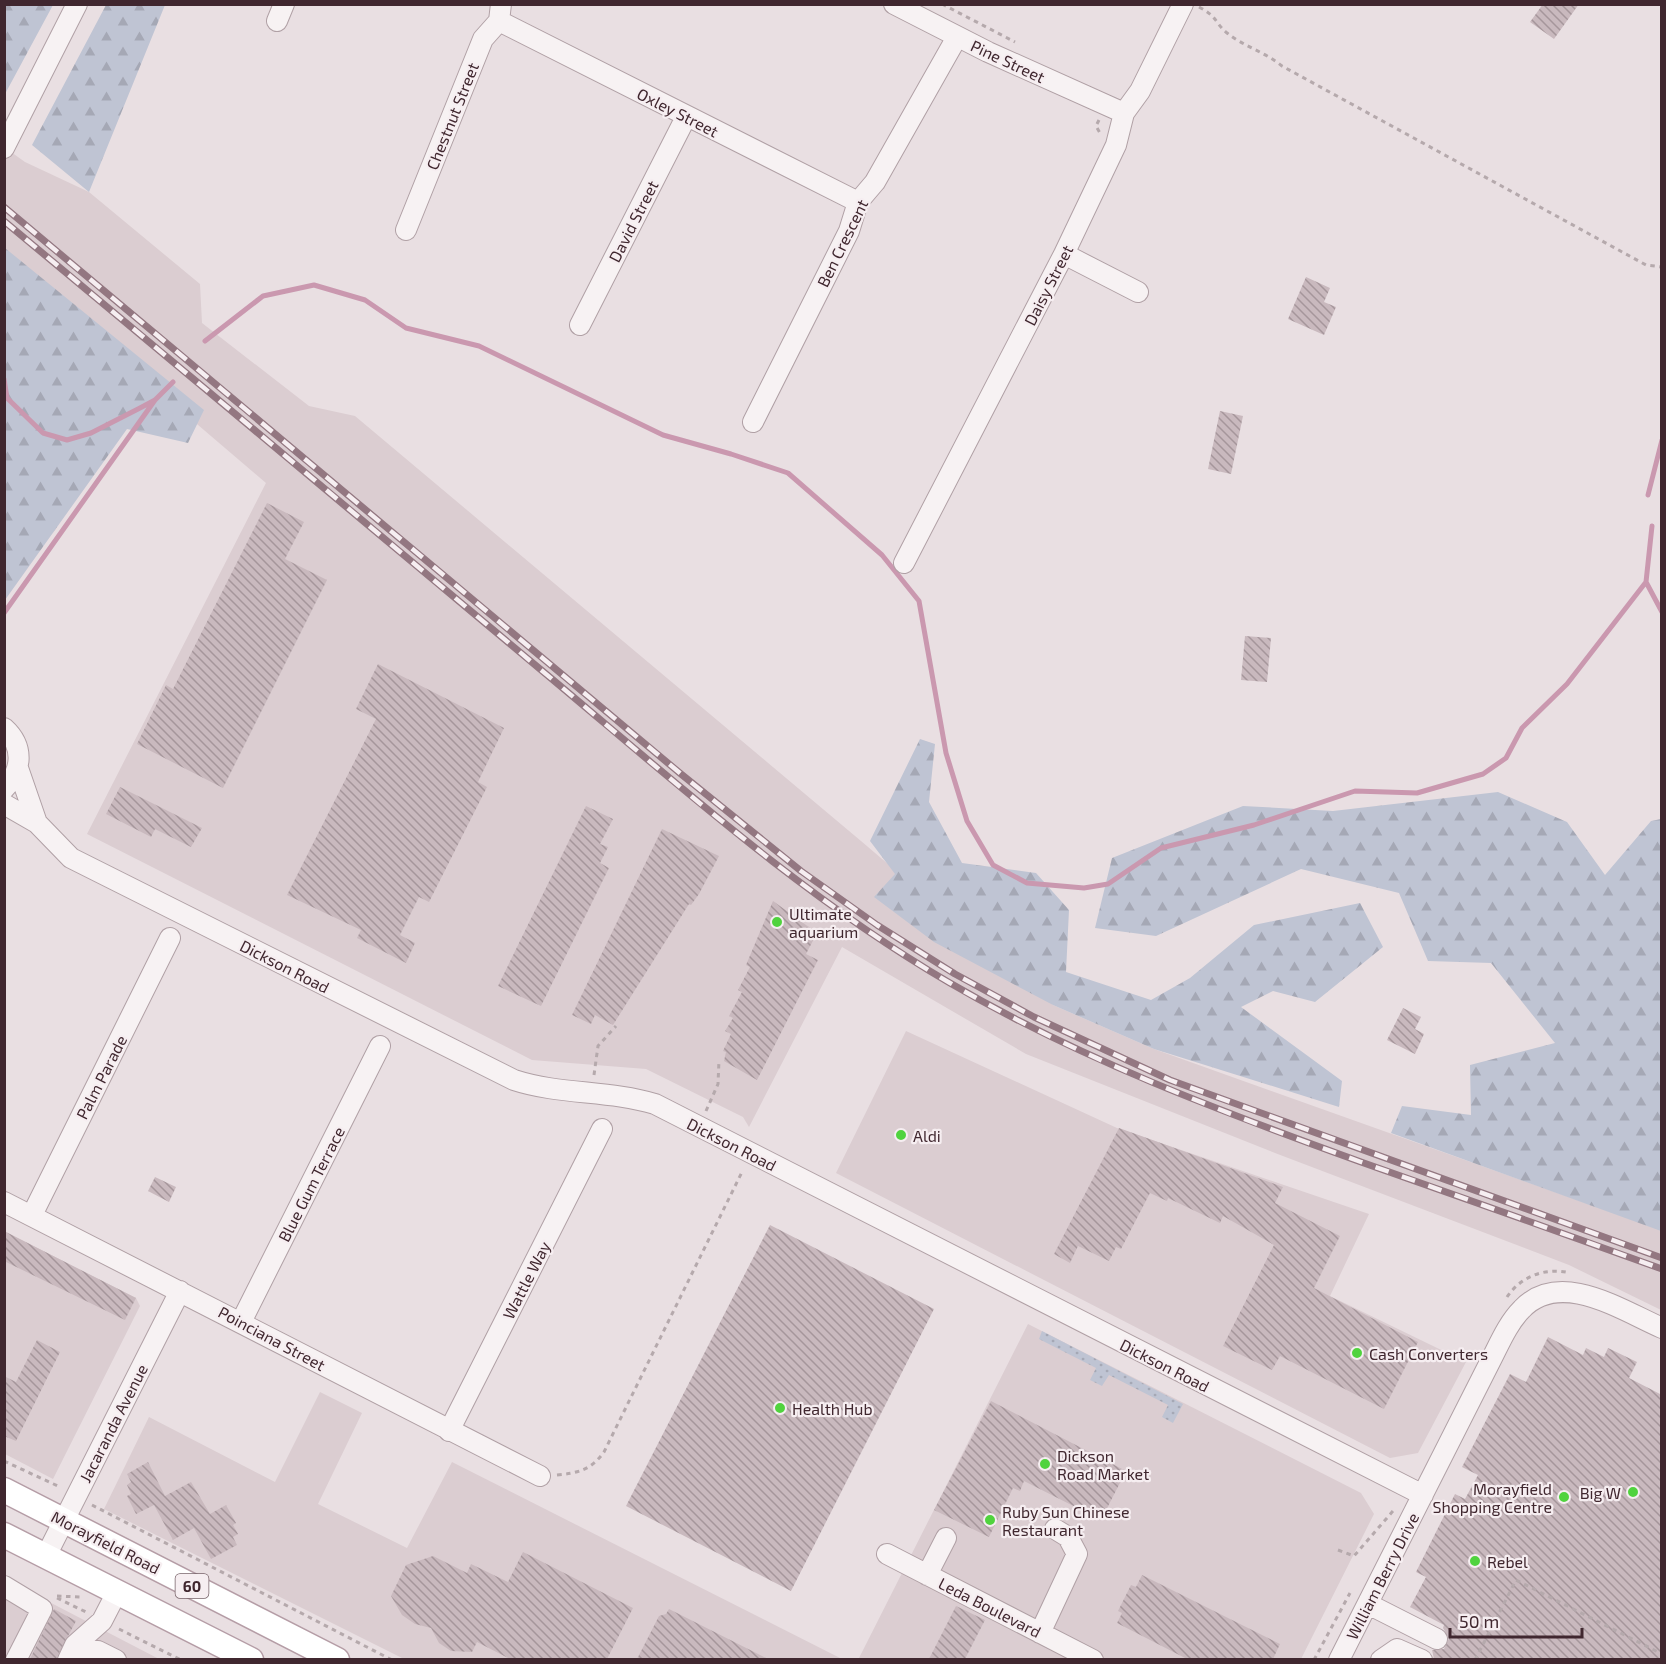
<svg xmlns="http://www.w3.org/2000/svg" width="1666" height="1664" viewBox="0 0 1666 1664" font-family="'Exo 2',sans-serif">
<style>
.built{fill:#dbcdd1}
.grass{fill:url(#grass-dots)}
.forest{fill:url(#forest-firs)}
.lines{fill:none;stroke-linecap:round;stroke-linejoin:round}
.stream{stroke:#ca98af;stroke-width:5}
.building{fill:url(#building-back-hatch)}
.minor-casing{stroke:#b0a0a5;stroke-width:22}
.major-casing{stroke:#b59da6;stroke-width:27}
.path{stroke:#b5a9ac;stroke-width:3;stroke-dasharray:4.5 4.5;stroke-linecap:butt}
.minor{stroke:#f7f2f3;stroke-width:20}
.major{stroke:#fff;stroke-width:24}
.rail-casing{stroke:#937781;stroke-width:7}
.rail{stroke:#f6eef1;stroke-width:4.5;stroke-dasharray:14;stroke-linecap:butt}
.poi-dot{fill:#50d33e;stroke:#f6eef1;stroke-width:2}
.labels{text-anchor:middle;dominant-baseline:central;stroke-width:4.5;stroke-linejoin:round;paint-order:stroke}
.shield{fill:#f6eef1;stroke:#776369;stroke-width:1.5}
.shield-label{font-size:15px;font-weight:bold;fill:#40272f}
.street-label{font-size:16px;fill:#40272f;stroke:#f6eef1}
.poi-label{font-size:16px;fill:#40272f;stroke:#f6eef1;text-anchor:start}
</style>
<defs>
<pattern id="grass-dots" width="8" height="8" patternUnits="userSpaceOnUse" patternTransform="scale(1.5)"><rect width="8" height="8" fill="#bfc4d3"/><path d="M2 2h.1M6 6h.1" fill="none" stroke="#a5a8b5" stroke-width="1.8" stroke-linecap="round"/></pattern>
<pattern id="forest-firs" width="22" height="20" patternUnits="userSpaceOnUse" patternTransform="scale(1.5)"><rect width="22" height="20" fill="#bfc4d3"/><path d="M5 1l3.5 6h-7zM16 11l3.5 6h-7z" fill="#a5a8b5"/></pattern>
<pattern id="building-back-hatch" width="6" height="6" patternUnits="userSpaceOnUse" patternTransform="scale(1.5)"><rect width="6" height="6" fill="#c9b9be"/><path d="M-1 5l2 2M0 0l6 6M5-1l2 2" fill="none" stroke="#a5969b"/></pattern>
</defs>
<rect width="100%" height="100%" fill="#e9dfe2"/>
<path class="built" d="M4,147L25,162L89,192L200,284L202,323L309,406L355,416L861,841L1053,1005L1154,1049L1661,1230V1310L1569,1265L1275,1153L1026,1054L842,947L749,1127L743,1117L646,1069L532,1060L87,834L266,483L5,260Z
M906,1031L1117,1128L1369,1214L1330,1296L1466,1362L1418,1453L1390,1458L836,1173Z
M4,1231L136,1298L140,1306L53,1479L5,1454Z
M1028,1324L1361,1493L1374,1514L1301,1659L858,1660Z
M320,1392L362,1413L318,1504L407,1548L452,1462L842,1659H404L104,1509L149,1417L275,1482Z
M5,1579L159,1659H5Z"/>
<path class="grass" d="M1042,1331L1183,1404L1173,1423L1162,1417L1168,1405L1109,1375L1102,1386L1090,1380L1096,1368L1039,1339Z"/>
<path class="forest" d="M5,4L53,5L5,94L4,5Z
M106,5H165L89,192L32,145Z
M5,248L204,410L188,443L127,429L5,600Z
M920,739L935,744L929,802L962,863L1036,873L1069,910L1066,972L1151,1000L1190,978L1254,925L1360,903L1383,947L1315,1002L1273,991L1241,1007L1342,1081L1339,1107L1154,1049L1053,1005L934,942L874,897L895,874L870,841Z
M1498,792L1567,822L1605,875L1651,821L1661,819V1231L1391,1133L1402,1106L1471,1115L1470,1065L1555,1043L1491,963L1428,961L1399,893L1301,869L1156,936L1095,928L1112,858L1243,806L1333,811Z"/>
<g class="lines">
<path class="stream" d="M205,341L263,296L314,285L365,300L406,328L479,346L663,435L731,454L788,473L882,555L919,601L946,753L967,821L993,865L1027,883L1084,888L1108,884L1161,848L1254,825L1355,791L1417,793L1483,774L1506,758L1522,728L1567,684L1646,582L1652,526
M4,379L7,398L43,433L67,440L91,433L140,408L155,400L173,382
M1648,495L1662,440
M1646,582L1662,612
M4,613L155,400"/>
</g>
<path class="building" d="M1543,4H1579L1554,39L1530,22Z
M1306,277L1330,288L1324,302L1336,307L1324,335L1288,319Z
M1220,411L1243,416L1231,474L1208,469Z
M267,503L304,522L285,559L327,580L223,788L137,744L166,685L173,689Z
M1245,636L1271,638L1267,682L1241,680Z
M378,664L504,728L478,782L487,787L429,902L419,897L400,935L415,943L406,963L357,938L361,930L287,895L376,719L356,709Z
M120,787L202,828L191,847L155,829L151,837L106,814Z
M586,806L613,819L600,844L608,847L600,863L609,868L541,1006L498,986Z
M662,829L719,856L699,894L691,905L689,904L613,1025L595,1015L591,1024L572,1015Z
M773,901L817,933L806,954L818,960L757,1080L724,1061L726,1052L723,1051L731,1034L725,1031L733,1018L729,1016L742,992L738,990L750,967L746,965Z
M1403,1008L1421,1017L1415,1029L1424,1034L1415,1054L1387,1040Z
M1119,1128L1283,1187L1275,1203L1340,1236L1314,1288L1418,1342L1384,1409L1280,1356L1272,1370L1223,1346L1274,1245L1223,1216L1220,1223L1168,1198L1167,1201L1150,1193L1121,1249L1116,1247L1109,1261L1078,1246L1070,1263L1054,1254Z
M155,1177L176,1187L169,1202L148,1191Z
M770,1225L934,1309L791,1591L626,1506Z
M4,1231L136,1298L125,1320L4,1261Z
M1548,1337L1583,1355L1586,1348L1604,1357L1608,1348L1637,1362L1629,1378L1662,1395V1659H1434L1432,1650L1444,1649L1449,1638L1443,1628L1444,1625L1410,1607L1426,1577L1416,1572L1455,1494L1465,1499L1478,1475L1462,1467L1510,1374L1526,1382Z
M37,1340L60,1352L16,1441L4,1436V1376L16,1382Z
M991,1401L1126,1471L1101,1520L1024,1481L1020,1491L1013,1488L989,1537L934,1510Z
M148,1462L165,1496L191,1482L210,1514L226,1505L236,1523L233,1525L238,1534L233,1537L237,1545L211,1559L194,1528L173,1540L154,1505L136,1514L127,1496L131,1494L127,1485L131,1482L127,1474Z
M523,1552L633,1608L607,1659H510L477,1642L472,1652L451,1651L439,1643L431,1628L415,1624L402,1615L391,1596L406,1565L433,1556L467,1573L471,1564L508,1582Z
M1142,1575L1280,1644L1273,1659H1187L1117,1623L1122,1613L1118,1611L1131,1585L1136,1587Z
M956,1606L985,1620L965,1659H929Z
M54,1609L76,1621L56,1659H30Z
M669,1609L768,1659H637L659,1616L666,1614Z"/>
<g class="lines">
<g class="minor-casing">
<path id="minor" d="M894,4L988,52L1124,113
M277,21L284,4
M499,21L858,202
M4,148L77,4
M406,230L483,39L499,21L501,4
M1064,254L1138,292
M580,325L686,117
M753,422L849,231L858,202L875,182L957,37
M904,563L1064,254L1116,145L1124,113L1140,91L1183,4
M4,728C24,746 23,770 4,789
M18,768L37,823
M4,804L37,823L71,858L514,1080C560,1095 609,1090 655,1104L1423,1495
M4,1202L540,1476
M32,1215L170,938
M241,1322L380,1046
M449,1431L602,1129
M887,1554L1093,1660
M46,1556L180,1291
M927,1575L946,1538
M4,1586L42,1609L16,1660
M1368,1604L1437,1639
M1040,1633L1077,1554L1068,1537L1055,1529
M86,1651H98L116,1660
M68,1660L75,1645L102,1621L117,1592
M1339,1660L1493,1356C1501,1340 1509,1322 1522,1309C1560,1269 1621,1310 1662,1328
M1381,1660L1397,1649L1422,1660"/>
</g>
<g class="major-casing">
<path id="major" d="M4,1490L337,1660
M4,1535L251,1660"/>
</g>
<path class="path" d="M942,4L1015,42
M1199,7C1218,17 1214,22 1227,33C1243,46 1265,52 1282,66L1646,265L1662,267
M1099,120L1096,126L1100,133
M594,1075L598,1046L616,1026
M706,1111L718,1084L719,1060
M1507,1297C1521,1276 1546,1267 1570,1273
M4,1461L60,1487
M557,1475C578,1473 591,1470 604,1452L743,1170
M92,1505L392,1660
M1338,1550L1354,1556L1393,1511
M57,1596L80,1597
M57,1598L86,1612
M119,1629L181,1660
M1314,1660L1350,1593
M1475,1660L1516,1580L1662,1654"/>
<use href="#minor" class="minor"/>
<use href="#major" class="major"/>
<g class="rail-casing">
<path id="rail" d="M4,207L681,774L801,871L877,925L955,974L1034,1017L1170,1080L1662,1258
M4,221C183,370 361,519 540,669C672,779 801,896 950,983C1080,1059 1220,1111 1361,1162C1461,1197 1562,1233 1662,1269"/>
</g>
<use href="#rail" class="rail"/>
</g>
<g class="poi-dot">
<circle cx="777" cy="922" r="6"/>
<circle cx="901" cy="1135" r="6"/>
<circle cx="1357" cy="1353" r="6"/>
<circle cx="780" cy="1408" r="6"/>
<circle cx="1045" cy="1464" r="6"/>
<circle cx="1633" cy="1492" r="6"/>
<circle cx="1564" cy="1497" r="6"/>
<circle cx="990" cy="1520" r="6"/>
<circle cx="1475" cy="1561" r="6"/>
</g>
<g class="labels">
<rect class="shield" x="175.5" y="1574" width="33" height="24" rx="4.5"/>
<g class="shield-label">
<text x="192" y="1586">60</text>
</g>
<g class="street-label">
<text transform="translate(1008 61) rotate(25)">Pine Street</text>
<text transform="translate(678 112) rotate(27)">Oxley Street</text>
<text transform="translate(452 116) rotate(-68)">Chestnut Street</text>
<text transform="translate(633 221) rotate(-63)">David Street</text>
<text transform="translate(842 243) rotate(-64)">Ben Crescent</text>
<text transform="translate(1048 285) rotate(-63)">Daisy Street</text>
<text transform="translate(285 966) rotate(27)">Dickson Road</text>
<text transform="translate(101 1077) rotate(-63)">Palm Parade</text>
<text transform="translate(732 1144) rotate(27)">Dickson Road</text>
<text transform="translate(311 1184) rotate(-63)">Blue Gum Terrace</text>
<text transform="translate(526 1280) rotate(-63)">Wattle Way</text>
<text transform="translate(272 1338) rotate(28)">Poinciana Street</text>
<text transform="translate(1165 1365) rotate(27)">Dickson Road</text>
<text transform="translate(113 1423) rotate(-63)">Jacaranda Avenue</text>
<text transform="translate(106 1542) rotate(27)">Morayfield Road</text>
<text transform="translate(1382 1576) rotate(-63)">William Berry Drive</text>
<text transform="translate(990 1607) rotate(27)">Leda Boulevard</text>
</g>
<g class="poi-label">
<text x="789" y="913">Ultimate<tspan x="789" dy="18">aquarium</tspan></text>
<text x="913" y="1135">Aldi</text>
<text x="1369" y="1353">Cash Converters</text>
<text x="792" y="1408">Health Hub</text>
<text x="1057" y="1455">Dickson<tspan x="1057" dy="18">Road Market</tspan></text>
<text x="1552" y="1488" text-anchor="end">Morayfield<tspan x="1552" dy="18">Shopping Centre</tspan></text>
<text x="1621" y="1492" text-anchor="end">Big W</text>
<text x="1002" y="1511">Ruby Sun Chinese<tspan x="1002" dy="18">Restaurant</tspan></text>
<text x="1487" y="1561">Rebel</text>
</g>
</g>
<rect width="1666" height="1664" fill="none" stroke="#40272f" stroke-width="12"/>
<path d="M1450 1628v9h132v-9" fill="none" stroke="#40272f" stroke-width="3"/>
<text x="1459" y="1628" font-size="18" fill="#40272f" stroke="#f6eef1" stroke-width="4.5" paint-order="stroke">50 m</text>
</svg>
